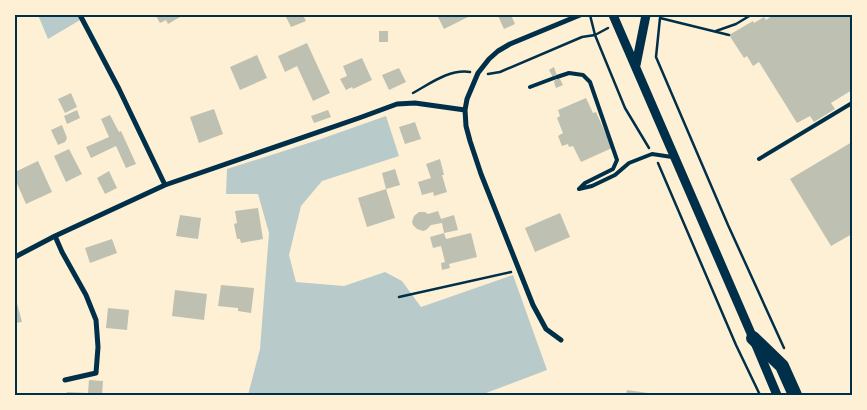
<svg xmlns="http://www.w3.org/2000/svg" width="867" height="410" viewBox="0 0 867 410" font-family="Signika,sans-serif">
<style>
.green{fill:#b9caca}
.building{fill:#bec0b2}
.lines{fill:none;stroke-linecap:round;stroke-linejoin:round}
.path{stroke:#003049;stroke-width:2.5}
.service{stroke:#003049;stroke-width:4}
.minor{stroke:#003049;stroke-width:5}
.tertiary{stroke:#003049;stroke-width:9}
.motorway{stroke:#003049;stroke-width:14}
.neatline{fill:none;stroke:#003049;stroke-width:2}
</style>
<rect width="100%" height="100%" fill="#fdf0d5"/>
<path class="green" d="M38,15H78L80,20L48,39Z
M386,116L399,156L322,181L301,206L289,255L296,282L344,286L385,272L402,281L421,307L513,275L547,370L486,393V395H248L260,349L269,233L258,194H226L227,169L318,140Z"/>
<path class="building" d="M159,15H179L180,17L168,24L166,20L160,23L156,16Z
M285,15H303L306,21L291,27Z
M437,15H472L444,29Z
M501,15H511L515,24L504,29L498,16Z
M773,15H852V90L831,103L835,109L814,122L810,116L797,123L759,62L753,66L747,56L744,58L729,35L753,21L754,23L764,17L766,20Z
M379,31H388V42H379Z
M307,43L330,93L313,101L297,66L285,72L278,56Z
M257,55L267,78L240,90L230,67Z
M362,58L372,80L353,89L352,87L346,90L340,79L347,76L343,66Z
M554,67L558,79H560L563,85L556,88L554,82L555,81L549,70Z
M399,68L406,82L389,90L382,75Z
M71,93L77,107L65,113L58,99Z
M586,98L593,113L596,112L612,148L581,162L573,146L569,147L568,144L562,146L558,136L563,133L557,118L560,116L558,110Z
M214,109L223,134L199,143L190,117Z
M77,110L80,118L67,124L64,116Z
M328,110L331,117L314,123L311,116Z
M110,115L119,132L121,131L136,164L126,168L116,146L91,158L86,147L109,137L101,119Z
M415,122L421,139L405,144L399,127Z
M62,125L67,138L65,142L58,145L51,130Z
M852,142V234L831,246L790,179Z
M69,149L82,174L66,182L54,156Z
M440,159L444,175H442L447,192L434,196L433,192L422,195L418,182L431,178L426,164Z
M38,161L52,192L26,204L15,179V172Z
M395,169L400,185L386,189L382,173Z
M109,171L117,188L105,194L97,178Z
M386,189L395,218L367,227L358,198Z
M258,208L263,239L241,243L240,239H237L234,224L237,223L235,211Z
M438,211L441,219L454,215L458,230L444,233L446,239L471,233L477,257L449,264L450,268L442,270L441,263L445,262L441,246L433,248L430,237L444,233L442,223L431,225L426,230L423,231L417,229L413,225L412,222L414,216L419,212H425L428,214Z
M560,213L570,237L535,252L525,228Z
M180,215L201,218L198,239L176,236Z
M112,239L117,253L90,263L85,248Z
M221,285L254,288L251,313L238,311V308L218,306Z
M175,290L207,294L204,320L172,316Z
M15,296L22,322L15,323Z
M108,308L129,310L127,330L106,328Z
M89,380L103,381L102,395H66L67,392L88,393Z
M627,390L655,394V395H626Z"/>
<g class="lines">
<path class="path" d="M590,15L595,35L625,108L649,148
M716,31L736,24L751,15
M729,35L660,18L656,57L728,225L784,348
M488,74L500,72L582,37L595,35L608,28
M413,93C431,83 449,69 470,72
M658,163L736,345L760,395
M399,297L511,272"/>
<path class="service" d="M557,77L569,73L583,75L590,82L617,160L613,169L585,183L579,189
M530,87L554,78
M759,159L852,103
M579,189L592,186L615,175L629,163L652,154L672,157"/>
<path class="minor" d="M80,15L119,89L165,185
M55,236L62,252L86,295L96,320L98,347L96,373L65,380
M15,257L55,236L165,185L359,118L397,104L415,103L465,110
M561,340L546,329L533,305L481,174L470,141L466,126L465,110L467,99L478,73L489,59L498,51L510,44L580,15"/>
<path class="tertiary" d="M613,15L753,338L777,395
M636,65L646,15"/>
<path class="motorway" d="M753,338L782,366L795,395"/>
</g>
<rect width="867" height="410" fill="none" stroke="#fdf0d5" stroke-width="32"/>
<rect x="16" y="16" width="835" height="378" class="neatline"/>
</svg>
